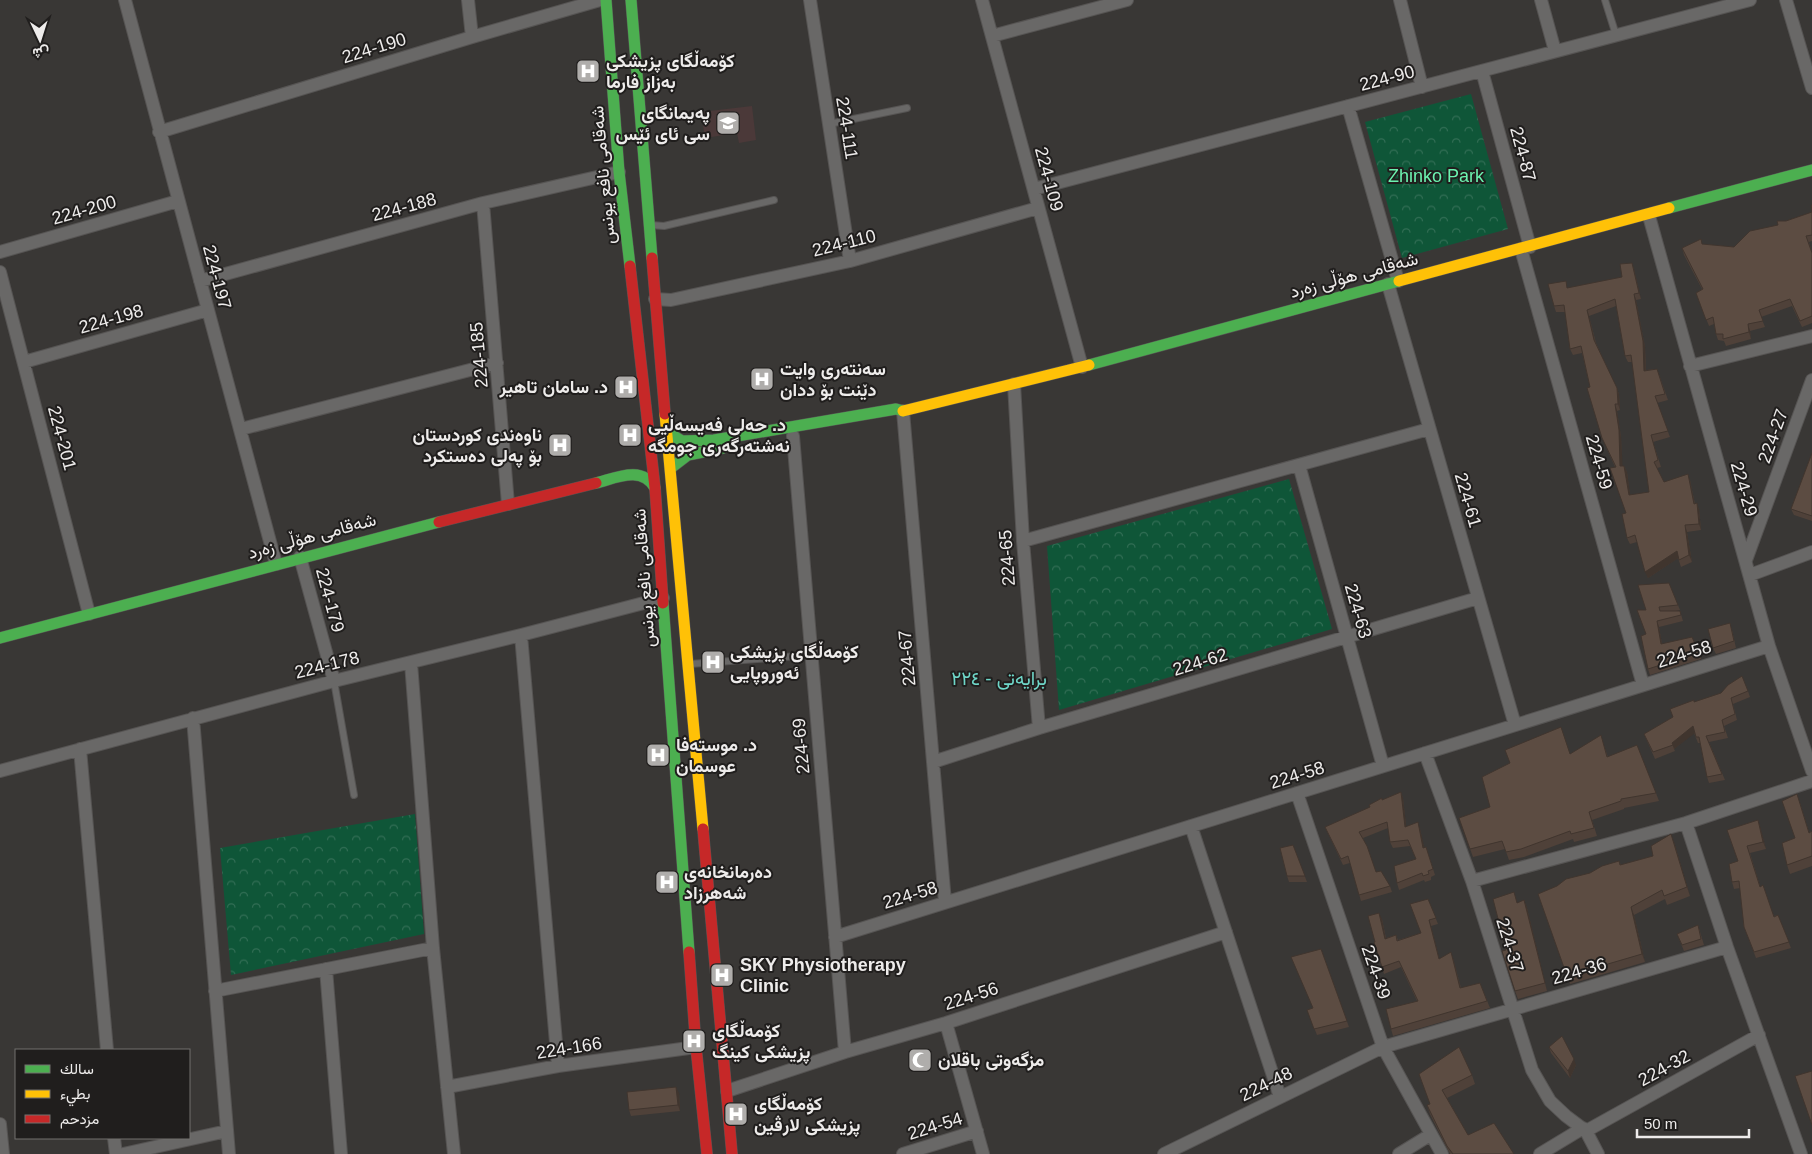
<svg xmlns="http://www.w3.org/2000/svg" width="1812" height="1154" viewBox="0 0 1812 1154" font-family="Arial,Vazirmatn,sans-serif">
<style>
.education{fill:#4b3939}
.park{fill:url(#park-crowns)}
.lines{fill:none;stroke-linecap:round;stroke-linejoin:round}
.lane-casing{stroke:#565453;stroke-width:8}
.street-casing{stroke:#565453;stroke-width:14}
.fast-casing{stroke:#565453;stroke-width:12}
.slow-casing{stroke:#565453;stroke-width:12}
.jam-casing{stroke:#565453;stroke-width:12}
.lane{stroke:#696867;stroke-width:6}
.street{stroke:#696867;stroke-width:12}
.fast{stroke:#4caf50;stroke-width:11}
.slow{stroke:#ffc107;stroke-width:11}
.jam{stroke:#c62828;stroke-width:11}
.wall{fill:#4f4139;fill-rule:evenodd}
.shaded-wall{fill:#40352e}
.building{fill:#5c4c42;stroke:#40352e;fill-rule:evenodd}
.labels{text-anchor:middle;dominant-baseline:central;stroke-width:4;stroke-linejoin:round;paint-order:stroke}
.street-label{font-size:18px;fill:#eeeceb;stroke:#201e1d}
.poi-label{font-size:18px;font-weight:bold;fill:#eeeceb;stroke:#201e1d;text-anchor:start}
.park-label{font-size:18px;fill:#6cf3b0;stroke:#201e1d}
.neighbourhood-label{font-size:19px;fill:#6fd7c9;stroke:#201e1d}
</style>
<defs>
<pattern id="park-crowns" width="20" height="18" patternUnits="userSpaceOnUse" patternTransform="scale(1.25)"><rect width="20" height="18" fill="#0f5638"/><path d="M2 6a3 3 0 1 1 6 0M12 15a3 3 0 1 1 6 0" fill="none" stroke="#326e55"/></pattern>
</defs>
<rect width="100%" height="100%" fill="#393735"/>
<path class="education" d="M752,106L756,140L739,143L737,133L705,138L701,112Z"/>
<path class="park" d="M1471,94L1508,229L1402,258L1365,122Z
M1289,479L1332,629L1059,710L1047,546Z
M415,814L424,934L231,975L220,848Z"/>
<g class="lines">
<g class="lane-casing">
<path id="lane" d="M1605,0L1616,35
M829,124L907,108
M651,225L664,226L774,200
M690,664L811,655
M334,681L354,795"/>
</g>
<g class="street-casing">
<path id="street" d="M125,0L276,564
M468,0L472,37
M810,0L850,261
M982,0L1082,367
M1400,0L1422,87
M1541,0L1555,51
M1786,0L1812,88
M992,36L1127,0
M1482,71L1530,247
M1348,106L1398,281
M159,132L472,37L600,0
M1034,189L1750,0
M483,203L508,504
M1649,216L1769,646L1812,771
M1521,249L1643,685
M0,252L178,201
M0,272L89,614
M200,281L483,203L619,172
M1388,284L1515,725
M655,299L671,300L850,261L1038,208
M24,362L208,310
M1690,366L1812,336
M1014,384L1023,541L1039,728
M903,411L945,902
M241,429L497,363
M793,436L845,1052
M1299,465L1383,766
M1023,541L1429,429
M300,557L334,681
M1746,560L1812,380
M1750,575L1812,552
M521,635L558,1066
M411,663L433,948L454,1154
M193,718L229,1154
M80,749L107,1050
M1425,753L1472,881L1532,1070L1550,1101L1566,1116L1586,1131L1598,1154
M933,762L1039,728L1478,598
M0,771L334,681L521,635L663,598
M1297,793L1383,1047L1442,1154
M1686,823L1727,947L1801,1154
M1191,826L1280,1097
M1472,881L1686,823L1812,781
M835,937L1769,646
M326,969L341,1154
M215,991L433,948
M946,1023L983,1154
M447,1087L558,1066L696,1047
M727,1091L845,1052L946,1023L1226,932
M0,1124L3,1154
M1586,1131L1759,1035
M114,1138L116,1154
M123,1154L227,1131
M903,1154L977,1131
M1164,1154L1383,1047L1727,947
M1399,1154L1430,1135
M1540,1154L1583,1128"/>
</g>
<g class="fast-casing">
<path id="fast" d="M606,0L619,172L630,266
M631,0L652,258
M1669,208L1812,170
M1089,365L1399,281
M667,432L682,441L714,440L896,409L903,411
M671,468L688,455L723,448
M596,483C616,478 642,465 655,488
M663,603L689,952
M0,638L439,522"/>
</g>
<g class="slow-casing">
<path id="slow" d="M1399,281L1669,208
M903,411L1089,365
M665,414L703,829"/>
</g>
<g class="jam-casing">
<path id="jam" d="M652,258L665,414
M630,266L655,488L663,603
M439,522L596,483
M703,829L732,1154
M689,952L696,1047L707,1154"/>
</g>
<use href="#lane" class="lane"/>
<use href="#street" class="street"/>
<use href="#fast" class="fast"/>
<use href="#slow" class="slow"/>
<use href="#jam" class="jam"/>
</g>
<path class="wall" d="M1812,205V241L1809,242L1812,253V323L1802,327L1792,306L1761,317L1765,327L1750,331L1751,339L1726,346L1724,341L1718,340L1716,334L1714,324L1709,326L1696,293L1702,289L1684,255L1682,248L1703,244L1734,247L1786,221L1812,212Z
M1632,263L1634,269L1641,299L1636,300L1645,347L1646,370L1657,369L1668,400L1657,403L1670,437L1653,442L1661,467L1657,468L1664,482L1690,480L1695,504L1699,509L1701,530L1687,532L1692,562L1681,567L1678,558L1648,578L1637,542L1630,544L1627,538L1626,513L1615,467L1602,438L1582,353L1573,355L1570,349L1565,312H1556L1554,306L1568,288L1622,277ZM1616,306L1625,356L1628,362H1632L1649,492L1630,495L1627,472L1624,466H1622L1621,437L1617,411L1620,410L1619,394L1596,343L1589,316Z
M1812,453V521L1794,515L1791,509Z
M1638,585L1678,605L1680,610L1676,611H1680L1683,621L1659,627L1662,644L1699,653L1701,659L1650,675L1648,669L1646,634V610Z
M1732,630L1736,648L1716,654L1713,648Z
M1748,691L1750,697L1733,704L1737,720L1724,726L1728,738L1709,742L1725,780L1709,783L1707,777L1700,743H1698L1694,733L1674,749L1675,751L1655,759L1644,734L1673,717L1694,702Z
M1603,743L1608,757L1656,793L1659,801L1624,808V809L1592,820L1597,836L1574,842L1573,839L1524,857L1509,860L1505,849L1473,857L1459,818L1490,807L1570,754Z
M1401,792L1403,798L1406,826L1420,829L1424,848L1426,847L1435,875L1431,877V880L1425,882L1424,880L1399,890L1397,883L1416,859L1410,846L1393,848L1390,842L1388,828L1363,838L1376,872L1390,886L1392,892L1361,901L1350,863L1343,865L1325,827L1370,808L1382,800Z
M1800,803L1809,832L1812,831V866L1790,874L1787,865L1795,838Z
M1758,820L1766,849L1750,853L1760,886L1774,916L1778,915L1791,948L1756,958L1744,927L1740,888L1734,889L1732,882L1738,861Z
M1674,842L1690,896L1667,905L1665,899L1634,915L1645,962L1570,984L1538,894L1619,861L1621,865L1653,856Z
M1293,845L1307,882H1289L1287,876Z
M1428,899L1438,924L1431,926L1439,958H1453L1461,988L1480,983L1490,1008L1393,1036L1391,1029L1417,1001L1401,967L1384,974L1374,942H1375L1382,919L1386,938L1396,935L1398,940L1421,933Z
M1524,900L1527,908L1547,991L1518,999L1515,991L1506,950L1518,903Z
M1698,925L1704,945L1684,951L1677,934Z
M1321,949L1349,1027L1317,1035L1307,1010L1312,1008Z
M1549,1047L1576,1065L1570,1078L1551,1053Z
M1419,1074L1472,1075L1475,1084L1447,1098L1468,1135L1514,1154H1450L1430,1114L1427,1105L1430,1104Z
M679,1093L680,1111L631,1116L629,1110Z"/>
<path class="shaded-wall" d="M1632,263L1634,269L1641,299L1639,293Z
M1634,294L1636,300L1645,347L1646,377L1644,371Z
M1587,310L1589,316L1596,346L1594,340Z
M1748,324L1750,331L1751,339L1749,332Z
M1617,388L1619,394L1620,410L1618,404Z
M1615,404L1617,411L1621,437L1623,473L1620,466Z
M1624,466L1627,472L1631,501L1629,495Z
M1688,474L1690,480L1696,511L1694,504Z
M1697,503L1699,509L1701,530L1699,524Z
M1685,525L1687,532L1692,562L1689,555Z
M1677,551L1680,557L1648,578L1645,572Z
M1657,621L1659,627L1663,650L1661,644Z
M1693,726L1695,733L1674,749L1672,743Z
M1401,792L1403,798L1407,833L1405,827Z
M1758,820L1760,826L1766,849L1763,842Z
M1418,822L1420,829L1426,854L1423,848Z
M1671,834L1674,842L1690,896L1687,887Z
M1524,900L1527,908L1547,991L1545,983Z
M1631,907L1634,915L1645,962L1642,954Z
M1379,913L1382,919L1387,945L1385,939Z
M1429,920L1431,926L1441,965L1439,959Z
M1451,952L1453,958L1462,994L1460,988Z
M1574,1059L1576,1065L1570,1078L1568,1071Z
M676,1087L679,1093L680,1111L678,1105Z"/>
<path class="building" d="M1811,205H1812V235L1806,236L1812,253V316L1800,321L1790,299L1759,310L1763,321L1748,324L1749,332L1723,339V334H1716L1713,317L1706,320L1696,293L1703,289L1682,248L1701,239L1702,244L1734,247L1750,231L1778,225L1777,221H1786L1812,212Z
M1632,263L1639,293L1634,294L1643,341L1644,371L1657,369L1665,394L1655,396L1668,431L1651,435L1658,460L1654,462L1664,482L1688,474L1694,504L1697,503L1699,524L1685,525L1689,555L1679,560L1677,551L1645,572L1635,535L1627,538L1622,514L1626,513L1610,468L1616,467L1602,438L1587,388L1590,387L1581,346L1570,349L1564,305L1554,306L1548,284L1566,281L1567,288L1622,277L1620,264ZM1615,299L1625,356L1631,355L1649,492L1629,495L1624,466H1620L1619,430L1615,404H1618L1617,388L1594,340L1587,310Z
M1812,453V516L1791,509Z
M1669,583L1678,605L1659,607L1660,611H1680L1681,615L1657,621L1661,644L1692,637L1699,653L1648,669L1641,636L1646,634L1637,610H1646L1638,585Z
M1730,623L1734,641L1713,648L1708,629Z
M1742,676L1748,691L1731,698L1735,714L1722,720L1725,732L1706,736L1722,774L1707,777L1699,737H1696L1693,726L1672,743L1673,745L1653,752L1644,734L1673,717L1670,709L1694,700V702L1721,693L1728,685Z
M1561,727L1570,754L1601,735L1607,757L1637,745L1656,793L1621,799V801L1589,812L1594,828L1571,834L1570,831L1521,849L1506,852L1502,841L1470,849L1459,818L1490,807L1482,777L1510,763L1505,750Z
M1401,792L1405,827L1418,822L1423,848L1426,847L1433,869L1428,871L1429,874L1423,876L1422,873L1397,883L1394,866L1416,859L1408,840L1390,842L1387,822L1359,832L1367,846L1376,872L1381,871L1390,886L1359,895L1348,856L1341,859L1325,827L1370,807L1369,805L1382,798V800Z
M1797,794L1809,833L1812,831V856L1787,865L1782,843L1795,838L1782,801Z
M1758,820L1763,842L1747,846L1760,887L1763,885L1774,917L1778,915L1789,942L1754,952L1744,927L1739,881L1732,882L1729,864L1738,861L1727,830Z
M1671,834L1687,887L1664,896L1662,890L1631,907L1642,954L1567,976L1538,894L1557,886L1566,879L1590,873L1602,866L1619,861L1620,865L1653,856L1651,846Z
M1293,845L1305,876H1287L1280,848Z
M1514,892L1517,903L1524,900L1545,983L1515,991L1502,951L1506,950L1493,899Z
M1428,899L1436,918L1429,920L1439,959L1451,952L1460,988L1480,983L1487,1001L1391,1029L1386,1009L1418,1001L1399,961L1382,967L1374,942H1375L1368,916L1379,913L1385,939L1396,935L1397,941L1421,933L1410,904Z
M1698,925L1701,939L1682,945L1677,934Z
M1321,949L1347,1021L1314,1029L1307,1010L1313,1008L1291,957Z
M1562,1036L1574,1059L1568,1071L1549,1047Z
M1459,1047L1472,1075L1442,1090L1468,1135L1494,1123L1514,1154H1453L1447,1146L1427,1105L1430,1104L1419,1074Z
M1812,1071V1125L1795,1076Z
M676,1087L678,1105L629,1110L627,1092Z"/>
<defs>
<g id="hospital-square" transform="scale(1.25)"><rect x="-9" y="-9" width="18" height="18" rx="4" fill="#afadab" stroke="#201e1d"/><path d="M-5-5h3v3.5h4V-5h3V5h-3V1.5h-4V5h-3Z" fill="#fff"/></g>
<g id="school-square" transform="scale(1.25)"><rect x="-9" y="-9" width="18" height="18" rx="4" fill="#afadab" stroke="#201e1d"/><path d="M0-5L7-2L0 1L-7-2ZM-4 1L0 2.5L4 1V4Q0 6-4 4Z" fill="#fff"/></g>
<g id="mosque-square" transform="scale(1.25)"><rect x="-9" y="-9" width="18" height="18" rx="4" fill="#afadab" stroke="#201e1d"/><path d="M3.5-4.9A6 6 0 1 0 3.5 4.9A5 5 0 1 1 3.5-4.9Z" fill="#fff"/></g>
</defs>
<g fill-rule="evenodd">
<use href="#hospital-square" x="588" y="71"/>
<use href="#school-square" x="728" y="123"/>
<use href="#hospital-square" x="762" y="379"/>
<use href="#hospital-square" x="626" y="387"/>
<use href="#hospital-square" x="630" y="435"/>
<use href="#hospital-square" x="560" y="445"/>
<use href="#hospital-square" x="713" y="662"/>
<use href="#hospital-square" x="658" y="755"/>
<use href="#hospital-square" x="667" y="882"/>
<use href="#hospital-square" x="722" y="975"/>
<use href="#hospital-square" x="694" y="1041"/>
<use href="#mosque-square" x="920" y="1060"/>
<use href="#hospital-square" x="736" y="1114"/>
</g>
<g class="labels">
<g class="street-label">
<text transform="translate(374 48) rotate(-17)">224-190</text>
<text transform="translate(1387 78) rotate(-15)">224-90</text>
<text transform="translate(847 128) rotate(81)">224-111</text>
<text transform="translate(1523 154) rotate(75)">224-87</text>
<text transform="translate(603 175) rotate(-95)">شەقامی نافع یونس</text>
<text transform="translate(1049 179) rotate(75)">224-109</text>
<text transform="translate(404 207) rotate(-15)">224-188</text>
<text transform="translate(84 210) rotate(-16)">224-200</text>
<text transform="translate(844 243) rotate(-14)">224-110</text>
<text transform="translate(1354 275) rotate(-15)">شەقامی هۆڵی زەرد</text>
<text transform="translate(217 277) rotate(75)">224-197</text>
<text transform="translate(111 319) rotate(-16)">224-198</text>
<text transform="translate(479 355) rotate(-95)">224-185</text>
<text transform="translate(1773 436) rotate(-70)">224-27</text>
<text transform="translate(62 438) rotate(75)">224-201</text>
<text transform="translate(1599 462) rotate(74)">224-59</text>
<text transform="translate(1744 489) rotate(74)">224-29</text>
<text transform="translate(1468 500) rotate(74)">224-61</text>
<text transform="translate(312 536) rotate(-15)">شەقامی هۆڵی زەرد</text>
<text transform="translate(1007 558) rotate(-94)">224-65</text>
<text transform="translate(644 578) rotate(-94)">شەقامی نافع یونس</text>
<text transform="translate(330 600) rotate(75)">224-179</text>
<text transform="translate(1358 611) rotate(74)">224-63</text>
<text transform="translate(1684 654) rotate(-17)">224-58</text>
<text transform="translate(907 658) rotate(-95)">224-67</text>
<text transform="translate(1200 662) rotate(-17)">224-62</text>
<text transform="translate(327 665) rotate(-14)">224-178</text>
<text transform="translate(801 746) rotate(-95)">224-69</text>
<text transform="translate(1297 775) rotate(-17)">224-58</text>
<text transform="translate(910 895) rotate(-17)">224-58</text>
<text transform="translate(1510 945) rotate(73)">224-37</text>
<text transform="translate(1579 971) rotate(-16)">224-36</text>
<text transform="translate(1376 972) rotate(71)">224-39</text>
<text transform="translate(971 996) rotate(-18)">224-56</text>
<text transform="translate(569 1048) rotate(-9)">224-166</text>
<text transform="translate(1664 1068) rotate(-29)">224-32</text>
<text transform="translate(1266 1084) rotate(-26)">224-48</text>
<text transform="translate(935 1126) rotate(-17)">224-54</text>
</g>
<g class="poi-label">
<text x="606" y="61">کۆمەڵگای پزیشکی<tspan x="606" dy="21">بەزاز فارما</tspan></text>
<text x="710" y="113" text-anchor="end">پەیمانگای<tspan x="710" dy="21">سی ئای ئێس</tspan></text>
<text x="780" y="369">سەنتەری وایت<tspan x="780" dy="21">دێنت بۆ ددان</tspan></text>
<text x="608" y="387" text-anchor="end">د. سامان تاهیر</text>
<text x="648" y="425">د. حەلی فەیسەڵیی<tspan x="648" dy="21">نەشتەرگەری جومگە</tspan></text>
<text x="542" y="435" text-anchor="end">ناوەندی کوردستان<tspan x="542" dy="21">بۆ پەلی دەستکرد</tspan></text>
<text x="730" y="652">کۆمەڵگای پزیشکی<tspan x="730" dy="21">ئەوروپایی</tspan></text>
<text x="676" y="745">د. موستەفا<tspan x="676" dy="21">عوسمان</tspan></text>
<text x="684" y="872">دەرمانخانەی<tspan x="684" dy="21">شەهرزاد</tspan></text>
<text x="740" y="965">SKY Physiotherapy<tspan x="740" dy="21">Clinic</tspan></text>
<text x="712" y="1031">کۆمەڵگای<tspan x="712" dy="21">پزیشکی کینگ</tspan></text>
<text x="938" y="1060">مزگه‌وتی باقلان</text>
<text x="754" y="1104">کۆمەڵگای<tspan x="754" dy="21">پزیشکی لارڤین</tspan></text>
</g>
<g class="park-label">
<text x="1436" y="176">Zhinko Park</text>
</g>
<g class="neighbourhood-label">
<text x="999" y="678">برایەتی - ٢٢٤</text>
</g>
</g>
<rect x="15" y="1049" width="175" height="90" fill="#201e1d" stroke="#72706f"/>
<rect x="25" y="1065" width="25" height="8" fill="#4caf50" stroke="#72706f"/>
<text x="60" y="1074" font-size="15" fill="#eeeceb">سالك</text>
<rect x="25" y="1090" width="25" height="8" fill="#ffc107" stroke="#72706f"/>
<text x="60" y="1099" font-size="15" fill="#eeeceb">بطيء</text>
<rect x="25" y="1115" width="25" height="8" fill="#c62828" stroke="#72706f"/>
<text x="60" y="1124" font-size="15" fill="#eeeceb">مزدحم</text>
<g transform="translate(40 40) rotate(176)" stroke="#201e1d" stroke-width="4" paint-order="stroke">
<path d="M0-4L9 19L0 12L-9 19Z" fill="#eeeceb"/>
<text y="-8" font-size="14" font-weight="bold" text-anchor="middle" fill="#eeeceb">ش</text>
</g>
<path d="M1637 1129v8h112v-8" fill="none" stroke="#eeeceb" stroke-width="2.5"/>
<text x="1644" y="1129" font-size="15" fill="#eeeceb" stroke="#201e1d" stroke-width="4" paint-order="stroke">50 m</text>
</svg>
